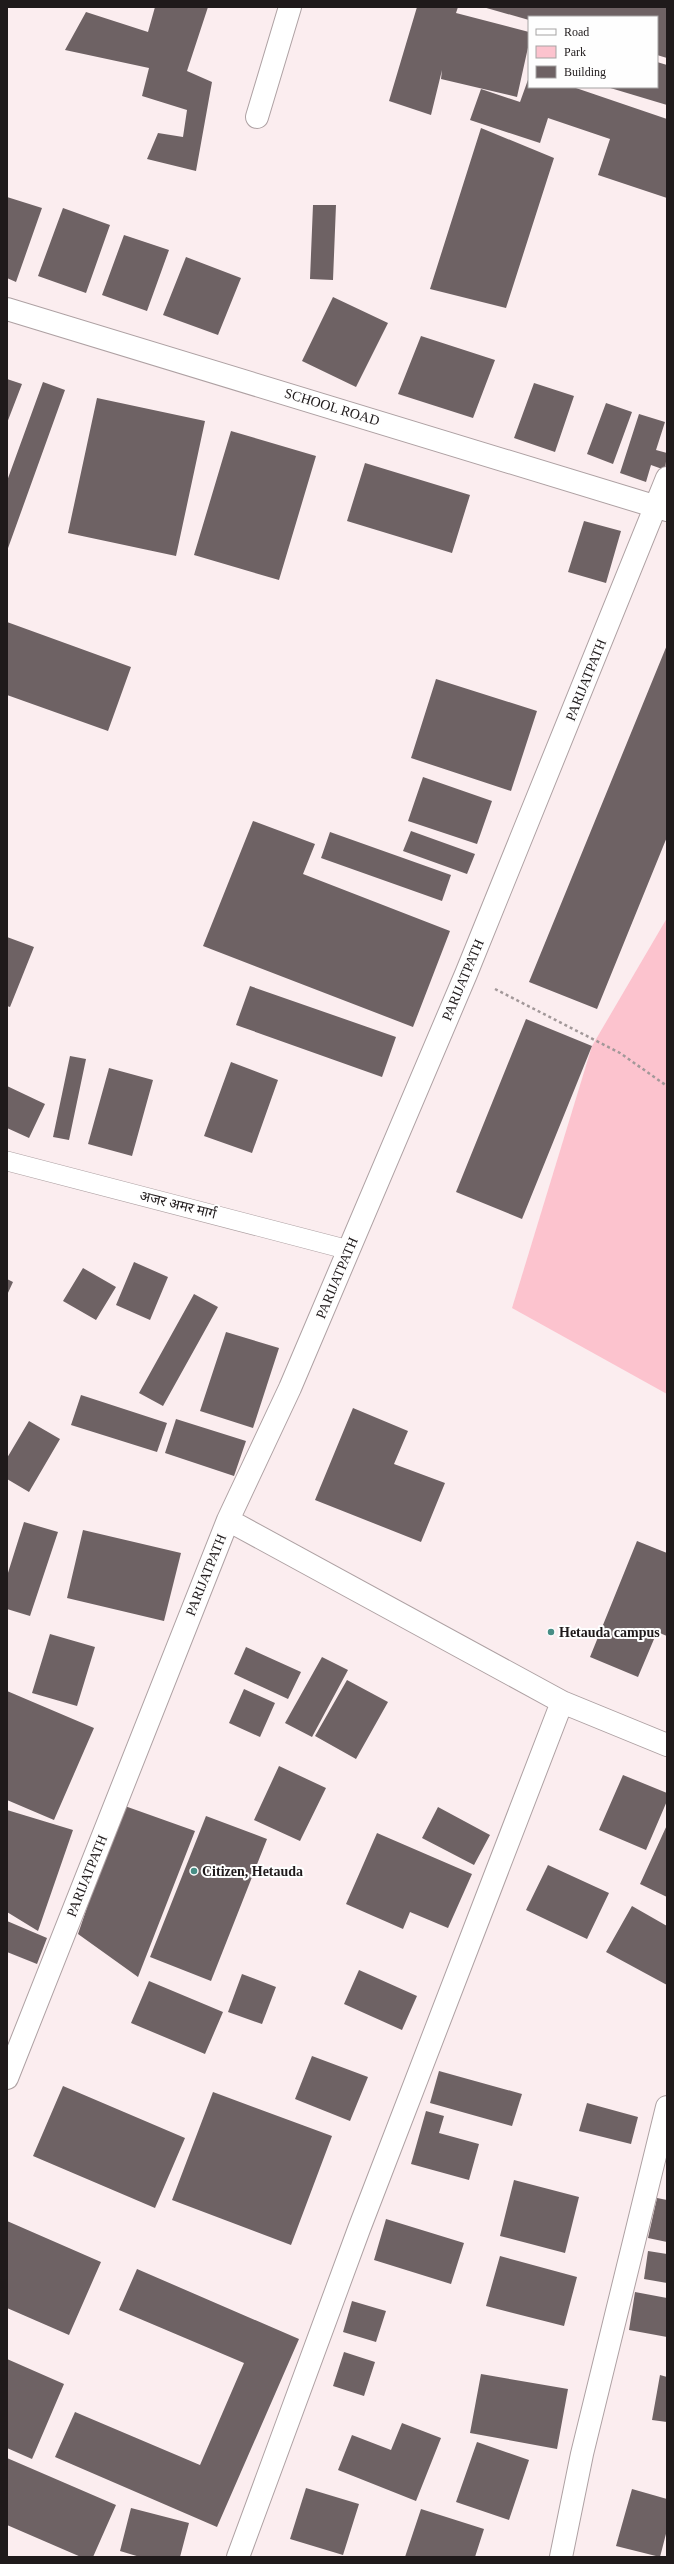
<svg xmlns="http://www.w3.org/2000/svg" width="674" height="2564" viewBox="0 0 674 2564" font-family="'Times New Roman','Noto Sans Devanagari',serif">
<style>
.green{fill:#fcc3ce}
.building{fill:#6e6264}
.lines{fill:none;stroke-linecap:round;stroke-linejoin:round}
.lane-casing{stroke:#aea1a3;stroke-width:20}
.street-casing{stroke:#aea1a3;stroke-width:24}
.path{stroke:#a29899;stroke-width:2.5;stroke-dasharray:3 3;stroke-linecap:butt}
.lane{stroke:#fff;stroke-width:19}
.street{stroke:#fff;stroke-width:22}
.poi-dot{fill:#478d85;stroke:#fefefe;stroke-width:1.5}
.labels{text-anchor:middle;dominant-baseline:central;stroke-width:4;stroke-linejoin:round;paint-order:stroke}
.street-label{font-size:14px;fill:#1f1a1b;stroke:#fefefe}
.poi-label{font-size:14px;font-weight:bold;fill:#1f1a1b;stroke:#fefefe;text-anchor:start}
</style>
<rect width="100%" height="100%" fill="#fbedef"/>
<path class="green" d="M667,918V1394L512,1308L592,1046Z"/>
<path class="building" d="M155,7H208L187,71L212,82L196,171L147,159L158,133L183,137L187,110L142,96L149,68L65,50L86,12L148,32Z
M417,7H458L456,13L529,32V43L517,97L441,79L442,70L431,115L389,101Z
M483,7H667V58L657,55V17H529V20Z
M657,62L667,65V105L607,87H657Z
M529,77V87H573L667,119V198L598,175L610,139L548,118L540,143L470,120L481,89L520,102Z
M481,128L554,158L506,308L430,289Z
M7,197L42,208L16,282L7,278Z
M313,205H336L333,280L310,279Z
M63,208L110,225L86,293L38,276Z
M124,235L169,250L147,311L102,295Z
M186,257L241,278L218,335L163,315Z
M333,297L388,323L356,387L302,361Z
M421,336L495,360L473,418L398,394Z
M7,379L22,384L7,423Z
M43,382L65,390L7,551V481Z
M534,383L574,396L555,452L514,438Z
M97,398L205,421L176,556L68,533Z
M606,403L632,412L613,464L587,454Z
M639,414L665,422L656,450L667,453L665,470L651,465L646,482L620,473Z
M231,431L316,456L279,580L194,555Z
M365,463L470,495L452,553L347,521Z
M584,521L621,531L606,583L568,572Z
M7,622L131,667L108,731L7,695Z
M667,645V837L597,1009L529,982Z
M436,679L537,711L511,791L411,758Z
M423,777L492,801L477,844L408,821Z
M253,821L315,844L303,874L450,931L413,1027L203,946Z
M411,831L475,854L467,874L403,851Z
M330,832L451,875L442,901L321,858Z
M7,937L34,947L10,1007L7,1006Z
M250,986L396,1037L382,1077L236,1025Z
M526,1019L592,1046L522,1219L456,1192Z
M70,1056L86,1059L69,1140L53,1137Z
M231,1062L278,1080L252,1153L204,1136Z
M109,1068L153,1080L132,1156L88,1144Z
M7,1086L45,1104L29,1138L7,1128Z
M134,1262L168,1277L150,1320L116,1305Z
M83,1268L116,1287L96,1320L63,1301Z
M7,1279L13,1282L7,1295Z
M194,1294L218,1307L163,1406L139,1393Z
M226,1332L279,1348L253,1428L200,1411Z
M81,1395L167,1423L157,1452L71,1425Z
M353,1408L408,1431L394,1464L445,1483L421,1542L315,1500Z
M176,1419L246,1441L234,1476L165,1453Z
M29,1421L60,1439L29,1492L7,1479V1458Z
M24,1522L58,1532L30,1616L7,1609V1576Z
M83,1530L181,1553L164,1621L67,1598Z
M637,1541L667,1553V1636L657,1632L638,1677L590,1657Z
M50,1634L95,1647L77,1706L32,1693Z
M246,1647L301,1672L288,1699L234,1674Z
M322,1657L348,1670L312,1737L285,1723Z
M347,1680L388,1702L356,1759L315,1736Z
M244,1689L275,1703L260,1737L229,1723Z
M7,1691L94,1728L54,1820L7,1800Z
M279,1766L326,1788L300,1841L254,1820Z
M623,1775L667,1793V1801L646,1850L599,1830Z
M122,1805L195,1831L138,1977L78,1934Z
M438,1807L490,1835L474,1865L422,1838Z
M7,1810L73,1830L38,1931L7,1912Z
M206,1816L267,1839L211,1981L150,1957Z
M667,1825V1897L640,1884Z
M377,1833L472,1874L448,1928L410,1912L403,1929L346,1904Z
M548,1865L609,1893L587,1939L526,1910Z
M632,1906L667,1926V1985L606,1952Z
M7,1921L47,1938L37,1964L7,1952Z
M359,1970L417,1996L402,2030L344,2004Z
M242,1974L276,1987L262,2024L228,2012Z
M149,1981L223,2012L205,2054L131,2023Z
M312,2056L368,2077L350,2121L295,2099Z
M439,2071L522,2094L512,2126L430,2103Z
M63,2086L185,2138L155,2208L33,2156Z
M213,2092L332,2136L291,2245L172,2200Z
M587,2103L638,2117L631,2144L579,2131Z
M426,2111L444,2116L439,2133L479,2144L469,2180L411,2164Z
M514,2180L579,2197L565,2253L500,2236Z
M657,2198L667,2200V2242L648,2238Z
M386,2219L464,2243L451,2284L374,2260Z
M7,2221L101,2262L69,2335L7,2308Z
M648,2251L667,2254V2283L644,2279Z
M500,2256L577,2277L564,2326L486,2306Z
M137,2269L299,2339L217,2527L55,2457L75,2412L200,2465L244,2363L119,2310Z
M635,2292L667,2298V2337L629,2330Z
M352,2301L386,2311L376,2342L343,2332Z
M344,2352L375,2362L364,2396L333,2386Z
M7,2359L64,2384L32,2459L7,2448Z
M481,2374L568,2389L557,2449L470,2433Z
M660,2375L667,2377V2422L652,2420Z
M402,2423L441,2438L416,2501L338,2470L352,2435L391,2450Z
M477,2442L529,2460L509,2520L456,2502Z
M7,2458L116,2505L93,2557H81L7,2525Z
M306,2488L359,2504L343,2555L290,2539Z
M632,2489L667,2499V2530L660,2557L616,2546Z
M131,2508L189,2523L180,2557H140L120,2551Z
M421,2509L484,2529L475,2557H405Z"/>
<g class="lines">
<g class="lane-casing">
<path id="lane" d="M7,1161L349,1250"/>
</g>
<g class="street-casing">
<path id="street" d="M257,117L290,7
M7,309L667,510
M228,1520L562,1702L667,1745
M7,2078L228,1520L290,1388L466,974L667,478
M238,2557L359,2229L562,1702
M561,2557L582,2454L667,2107"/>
</g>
<path class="path" d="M495,989L620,1053L667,1086"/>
<use href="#lane" class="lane"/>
<use href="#street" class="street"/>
</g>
<g class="poi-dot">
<circle cx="551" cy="1632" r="4"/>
<circle cx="194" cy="1871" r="4"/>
</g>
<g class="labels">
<g class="street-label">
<text transform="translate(332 407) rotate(17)">SCHOOL ROAD</text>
<text transform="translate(586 680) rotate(-68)">PARIJATPATH</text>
<text transform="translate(463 980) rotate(-67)">PARIJATPATH</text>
<text transform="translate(178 1205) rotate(14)">अजर अमर मार्ग</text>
<text transform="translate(337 1278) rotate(-67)">PARIJATPATH</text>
<text transform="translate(206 1575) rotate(-68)">PARIJATPATH</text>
<text transform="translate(87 1876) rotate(-68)">PARIJATPATH</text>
</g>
<g class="poi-label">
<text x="559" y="1632">Hetauda campus</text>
<text x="202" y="1871">Citizen, Hetauda</text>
</g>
</g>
<rect width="674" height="2564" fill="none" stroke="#1f1a1b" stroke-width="16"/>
<rect x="528" y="16" width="130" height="72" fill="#fefefe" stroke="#a5a3a3"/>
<rect x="536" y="29" width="20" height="6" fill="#ffffff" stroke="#a5a3a3"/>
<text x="564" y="36" font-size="12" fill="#1f1a1b">Road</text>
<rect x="536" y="46" width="20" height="12" fill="#fcc3ce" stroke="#a5a3a3"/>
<text x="564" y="56" font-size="12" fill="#1f1a1b">Park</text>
<rect x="536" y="66" width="20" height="12" fill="#6e6264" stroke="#a5a3a3"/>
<text x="564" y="76" font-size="12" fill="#1f1a1b">Building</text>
</svg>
